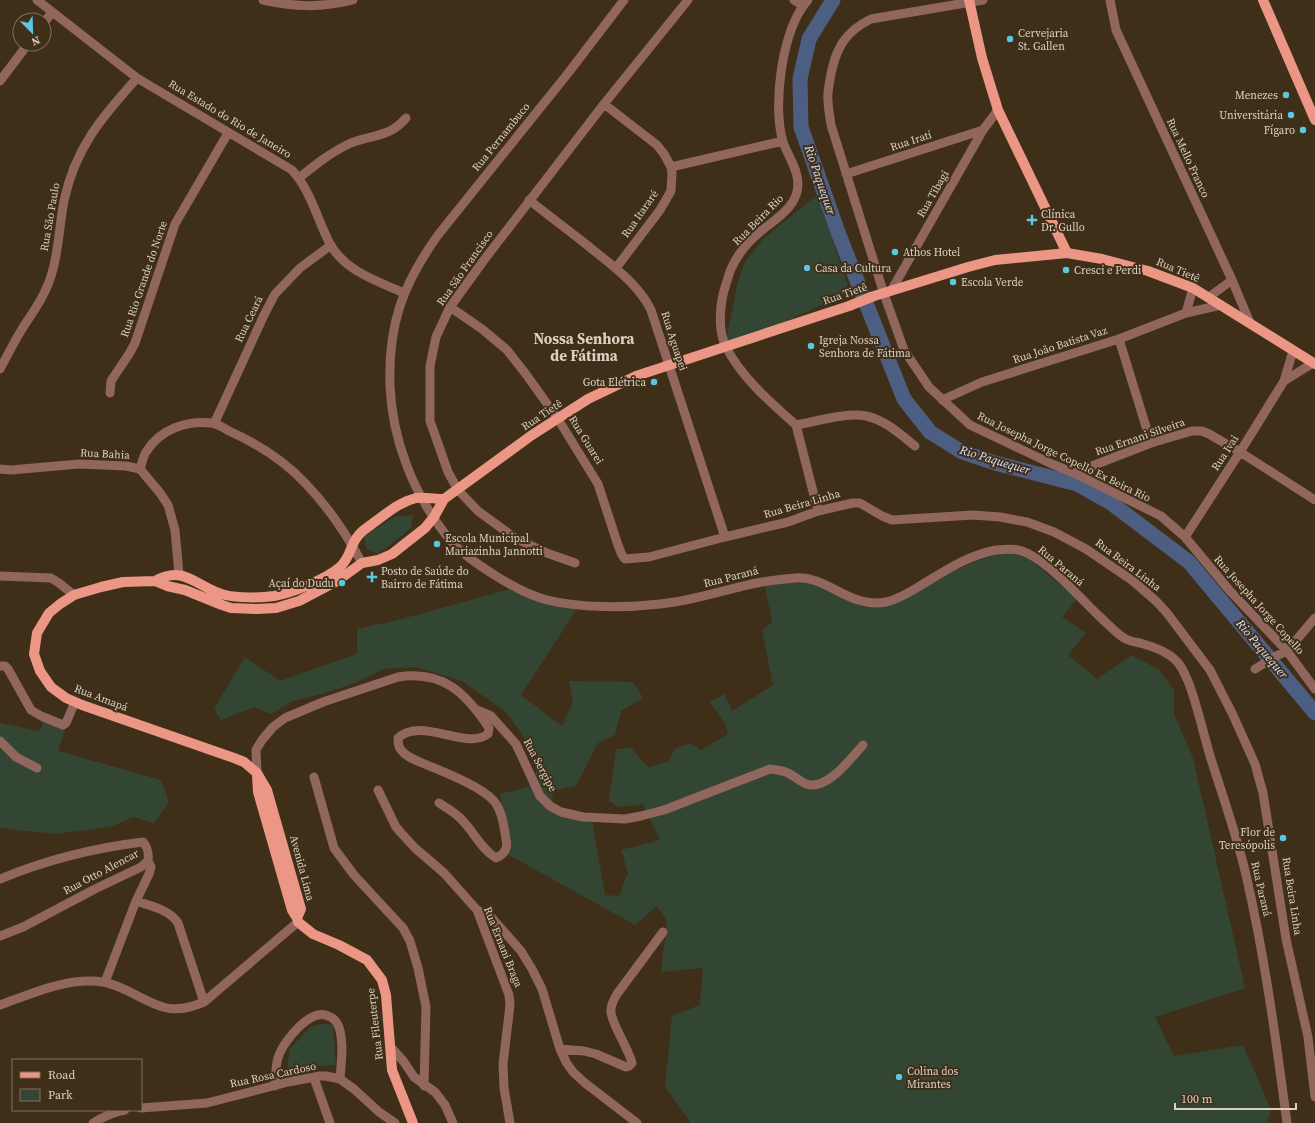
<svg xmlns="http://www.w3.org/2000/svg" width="1315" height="1123" viewBox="0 0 1315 1123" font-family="'Source Serif 4',serif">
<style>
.green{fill:#334633}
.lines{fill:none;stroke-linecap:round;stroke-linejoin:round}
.river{stroke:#4d5e83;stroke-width:15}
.minor{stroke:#90665d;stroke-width:9}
.major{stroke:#ec9786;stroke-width:10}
.poi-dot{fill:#57c9e2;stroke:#402f18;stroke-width:1.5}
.labels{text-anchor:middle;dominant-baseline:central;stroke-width:4;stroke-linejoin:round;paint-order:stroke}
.poi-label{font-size:11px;fill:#dbd1c3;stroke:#402f18;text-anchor:start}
.street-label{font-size:11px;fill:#dbd1c3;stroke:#402f18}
.water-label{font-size:12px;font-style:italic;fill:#d8e4fe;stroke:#402f18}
.district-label{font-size:15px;font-weight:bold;fill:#dbd1c3;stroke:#402f18}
</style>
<rect width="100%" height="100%" fill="#402f18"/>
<path class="green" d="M817,195L850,292L747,339L725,346L738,282L745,262L763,239Z
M413,515L411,528L378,554L368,550L365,545L364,536L396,516Z
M1006,551L1025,555L1077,599L1062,617L1086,633L1068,655L1097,679L1132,655L1159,670L1174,690V714L1193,758L1245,988L1155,1017L1174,1056L1243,1045L1271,1110L1267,1123H691L665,1087L672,1016L700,1005L703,968L661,972L667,921L657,906L635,925L507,854L500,794L529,787L537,769L525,738L505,711L462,681L416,667L384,669L355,683L322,694L293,701L271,714L254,707L221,720L214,709L245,657L280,681L357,654V629L398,620L511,589L578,607L521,695L562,726L573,702L569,681L633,682L643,698L621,711L615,735L598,743L576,786L552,791L553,803L565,809L591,814L605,895L619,896L628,873L621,850L660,840L643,804L619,807L609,801L616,749L631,748L648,767L668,762L675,749L691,743L701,750L728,734L725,724L710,702L724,694L732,711L773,685L762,630L772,622L765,586L802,580L868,599L890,598L987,557Z
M45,717L66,726L58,751L161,780L169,802L154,823L133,817L110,827L55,834L0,828V723L40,731Z
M324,1024H331L333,1027L336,1065L312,1066L286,1075L290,1049L310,1027Z"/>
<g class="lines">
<path class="river" d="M833,0L809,39L800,79L801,127L839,235L904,399L930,432L962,452L995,463L1077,484L1111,503L1189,562L1315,713"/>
<path class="minor" d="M37,0L137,78L292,170C311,191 317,219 330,244C345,271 377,281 404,293
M263,0C295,7 321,8 353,0
M624,0L569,72L438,235C403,284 388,324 390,385C392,439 413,493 446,535C459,552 477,564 496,576C512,586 528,595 547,600C579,608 626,608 660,604C695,601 728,588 762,582C773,580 784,579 795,578C828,575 848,609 886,602C899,599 912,591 923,584C946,570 969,555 996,550C1007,549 1017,548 1027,553C1053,566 1079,597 1100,617C1108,624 1116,633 1124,638C1129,641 1134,642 1140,643C1154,647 1173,653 1181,667C1184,671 1185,676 1188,681C1198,707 1203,733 1211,759C1223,797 1237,836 1246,875C1265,957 1276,1040 1287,1123
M794,0L803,6
M983,0L871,19C844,32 835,50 830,79C829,86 827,94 828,100C828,108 830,117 831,125L884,294L904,350L929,387L970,425L1052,464L1074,473L1161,516L1185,537L1230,591L1287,651L1315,689
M1110,0L1116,30L1232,280L1250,323
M44,23L52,12
M0,81L28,44
M604,104L657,145L664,154L671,167L672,173L671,191L660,210L616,268
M671,167L783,141
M846,174L983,130
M299,178C315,165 331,152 351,143C373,134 389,138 406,118
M529,200C548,215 568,230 587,245C610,264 637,282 651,310L725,537
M891,291L983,130L998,110
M1209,297L1232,280
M450,307L482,329L507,350L525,373L558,419L598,484L618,545L622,555L625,559L649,557L725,537L788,522L818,511L853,503H860L882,516L892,520L973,515L1000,517L1027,522L1054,532L1086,549L1133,581L1156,601L1167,613L1210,670L1232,713L1255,764L1263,793L1286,939L1308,1037L1315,1097
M1186,313L1193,288
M1119,339L1151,443
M0,369C7,356 14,342 22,329C33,312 45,296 51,276C59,252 59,226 64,201C75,148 102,117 137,78
M1284,381L1313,363
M110,393L111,381L129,354L135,343L175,224L228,133
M942,400L982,382L1119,339L1186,313L1221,305
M214,424L264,315L275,294L300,268L331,245
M796,425C770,402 742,378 726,347C717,329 720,302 726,284C728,279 729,272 732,267C738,254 749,241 760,232C775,219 798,207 798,184C798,169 788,156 783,142C772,105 782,29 808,0
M796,425C814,422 848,412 866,416C885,420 900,434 915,446
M796,425L818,511
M0,469L11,470L79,464L126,466L140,469L160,493L168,505L175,530L179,574
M140,469C142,463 143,457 146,452C160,429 187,420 212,423C218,424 224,428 229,431C258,444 285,461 306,484C329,508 347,535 362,563
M1074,473L1151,443L1192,431H1202L1209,434L1240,452L1315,500
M1185,537L1240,452L1284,381L1293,351
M575,563L547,553L515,538L478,511L458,490L448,472L430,421V366L436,337L450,307L484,260L604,104L688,0
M0,576L51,578L59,583L74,595
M0,666H5L8,669L31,710L41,716L63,725L66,723L75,702
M1255,669L1276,656L1287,651L1315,618
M477,710L491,716L516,744L540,796L550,806L561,812L583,817L625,819L641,816L664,810L770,769C789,771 789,774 804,783C825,794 851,758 863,745
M0,741L16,757L37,768
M257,773L256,750L262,740L273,727L285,718L323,702L398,677C443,670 466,693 489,728L488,734C465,751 422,716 398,738C398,743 398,746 401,750C407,758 418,761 427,765C446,773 480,786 494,801C502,811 504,826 506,839C508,848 505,854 496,858C481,849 474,832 462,820C456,813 447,808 439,803
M314,777L334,848L354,875L403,928L410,941L418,968L426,1007L424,1086
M378,790L396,827L402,834L415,848L444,873L477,910L509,995L510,1005L503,1064L504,1088L510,1123
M0,879C46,860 93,848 143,842C148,848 149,853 148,861L141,867L95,889L23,927L0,936
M136,901C150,906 169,909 178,923L204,1002
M477,910L491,917L521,951L532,969L542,989L560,1049L566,1062L573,1072L585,1083L637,1123
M105,982L136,901L149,874L151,867L148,861
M0,1005C33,993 68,977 103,982C111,983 119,987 126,990C157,1005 169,1017 204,1002L298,922
M390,1046L404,1062L414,1077L435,1092L445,1105L453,1123
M560,1049L584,1051L596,1054L626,1067L629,1066L632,1063C628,1047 612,1025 611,1012C610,1005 614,1000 617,994L663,932
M314,1078L330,1123
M275,1086C276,1076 275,1064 279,1055C284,1041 311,1007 328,1016C332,1017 335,1020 337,1023C345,1037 341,1064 340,1079
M141,1108L207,1103L288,1082L320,1076H326L340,1079L354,1089L379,1112L395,1123
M93,1123C103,1117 113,1112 125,1110"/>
<path class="major" d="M969,0L982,58L998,110L1067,253
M1263,0L1315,120
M155,581C185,564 197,588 225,595C238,598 260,598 274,596C292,593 326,579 340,567C351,557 350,545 358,536C361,531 367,528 372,524C386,514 399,502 416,498C425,497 435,499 444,499
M257,775L258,792L292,910L297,918L298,922L313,934L339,945L367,960L382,980L386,995L392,1070L413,1123
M297,918L301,909L267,790L257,773L244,762L234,758L82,705L66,698L51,687L40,671L34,654L37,633L49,613L60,604L74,595L101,587L123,582L155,581L167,586L185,590L222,605L231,608L257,609L276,608L299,601L337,581L362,563L378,560L392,554L425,528L434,517L444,499L532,435L588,399L636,376L849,306L874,296L968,267L995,260L1067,253L1102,259L1148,271L1193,288L1315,364"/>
</g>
<g class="poi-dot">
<circle cx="1010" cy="39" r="4"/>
<circle cx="1286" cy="95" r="4"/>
<circle cx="1291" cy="115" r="4"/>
<circle cx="1303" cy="130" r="4"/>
<path d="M1030 214h4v4h4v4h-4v4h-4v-4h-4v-4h4z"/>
<circle cx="895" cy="252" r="4"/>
<circle cx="807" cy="268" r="4"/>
<circle cx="1066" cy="270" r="4"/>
<circle cx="953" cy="282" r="4"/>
<circle cx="811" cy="346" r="4"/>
<circle cx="654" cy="382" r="4"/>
<circle cx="437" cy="544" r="4"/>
<path d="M370 571h4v4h4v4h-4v4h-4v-4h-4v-4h4z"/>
<circle cx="342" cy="583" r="4"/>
<circle cx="1283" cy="838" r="4"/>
<circle cx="899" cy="1077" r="4"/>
</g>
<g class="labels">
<g class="poi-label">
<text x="1018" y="33">Cervejaria<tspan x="1018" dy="13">St. Gallen</tspan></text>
<text x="1278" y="95" text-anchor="end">Menezes</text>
<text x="1283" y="115" text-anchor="end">Universitária</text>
<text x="1295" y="130" text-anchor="end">Fígaro</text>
<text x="1041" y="214">Clínica<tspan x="1041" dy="13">Dr. Gullo</tspan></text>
<text x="903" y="252">Athos Hotel</text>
<text x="815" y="268">Casa da Cultura</text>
<text x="1074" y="270">Cresci e Perdi</text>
<text x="961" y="282">Escola Verde</text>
<text x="819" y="340">Igreja Nossa<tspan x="819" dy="13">Senhora de Fátima</tspan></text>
<text x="646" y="382" text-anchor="end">Gota Elétrica</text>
<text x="445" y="538">Escola Municipal<tspan x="445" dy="13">Mariazinha Jannotti</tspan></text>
<text x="381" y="571">Posto de Saúde do<tspan x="381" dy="13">Bairro de Fátima</tspan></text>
<text x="334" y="583" text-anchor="end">Açaí do Dudu</text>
<text x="1275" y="832" text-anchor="end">Flor de<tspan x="1275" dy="13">Teresópolis</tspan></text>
<text x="907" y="1071">Colina dos<tspan x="907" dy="13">Mirantes</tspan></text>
</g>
<g class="street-label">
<text transform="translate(230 119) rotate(31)">Rua Estado do Rio de Janeiro</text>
<text transform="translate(501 137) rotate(-51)">Rua Pernambuco</text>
<text transform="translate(911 141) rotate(-18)">Rua Iratí</text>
<text transform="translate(1188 158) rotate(65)">Rua Mello Franco</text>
<text transform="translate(933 194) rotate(-60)">Rua Tibagi</text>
<text transform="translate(640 214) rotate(-55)">Rua Itararé</text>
<text transform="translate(50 217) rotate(-80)">Rua São Paulo</text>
<text transform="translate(758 220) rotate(-45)">Rua Beira Rio</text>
<text transform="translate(465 268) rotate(-55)">Rua São Francisco</text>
<text transform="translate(1178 270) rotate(23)">Rua Tietê</text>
<text transform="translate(144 279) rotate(-71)">Rua Rio Grande do Norte</text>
<text transform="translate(845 294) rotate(-19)">Rua Tietê</text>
<text transform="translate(249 319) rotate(-64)">Rua Ceará</text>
<text transform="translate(674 341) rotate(72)">Rua Aguapei</text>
<text transform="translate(1060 345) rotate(-18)">Rua João Batista Vaz</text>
<text transform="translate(542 415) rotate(-34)">Rua Tietê</text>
<text transform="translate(1140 437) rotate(-19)">Rua Ernani Silveira</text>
<text transform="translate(586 440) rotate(58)">Rua Guarei</text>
<text transform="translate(1225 453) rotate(-57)">Rua Ivai</text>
<text transform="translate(105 454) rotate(3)">Rua Bahia</text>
<text transform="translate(1064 457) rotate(26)">Rua Josepha Jorge Copello Ex Beira Rio</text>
<text transform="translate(802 504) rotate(-16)">Rua Beira Linha</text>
<text transform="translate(1128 565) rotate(37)">Rua Beira Linha</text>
<text transform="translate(1061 566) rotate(40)">Rua Paraná</text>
<text transform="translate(731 577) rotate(-14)">Rua Paraná</text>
<text transform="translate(1259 605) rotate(48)">Rua Josepha Jorge Copello</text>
<text transform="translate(101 698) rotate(21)">Rua Amapá</text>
<text transform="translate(540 765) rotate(62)">Rua Sergipe</text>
<text transform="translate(302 868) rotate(75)">Avenida Lima</text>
<text transform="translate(101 872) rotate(-28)">Rua Otto Alencar</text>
<text transform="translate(1261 889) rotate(77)">Rua Paraná</text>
<text transform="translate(1292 896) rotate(81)">Rua Beira Linha</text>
<text transform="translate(503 947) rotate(68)">Rua Ernani Braga</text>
<text transform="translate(375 1024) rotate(-97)">Rua Fileuterpe</text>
<text transform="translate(273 1075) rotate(-12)">Rua Rosa Cardoso</text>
</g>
<g class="water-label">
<text transform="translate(820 180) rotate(71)">Rio Paquequer</text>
<text transform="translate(995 460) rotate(17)">Rio Paquequer</text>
<text transform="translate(1262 649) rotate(50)">Rio Paquequer</text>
</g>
<g class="district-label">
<text x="584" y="338">Nossa Senhora<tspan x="584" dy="17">de Fátima</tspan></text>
</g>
</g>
<rect x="12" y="1059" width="130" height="52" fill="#402f18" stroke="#7e705c"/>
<rect x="20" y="1072" width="20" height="6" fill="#ec9786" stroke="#7e705c"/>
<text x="48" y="1079" font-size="12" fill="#dbd1c3">Road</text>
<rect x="20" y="1089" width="20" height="12" fill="#334633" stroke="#7e705c"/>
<text x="48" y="1099" font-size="12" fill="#dbd1c3">Park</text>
<g transform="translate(32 32) rotate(157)"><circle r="19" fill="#402f18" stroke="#7e705c"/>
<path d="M0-3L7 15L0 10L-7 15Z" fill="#57c9e2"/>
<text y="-6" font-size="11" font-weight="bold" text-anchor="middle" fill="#dbd1c3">N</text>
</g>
<path d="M1175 1103v6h121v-6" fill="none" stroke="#dbd1c3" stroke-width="2"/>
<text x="1181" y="1103" font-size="12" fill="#dbd1c3" stroke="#402f18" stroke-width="3" paint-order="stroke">100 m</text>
</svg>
